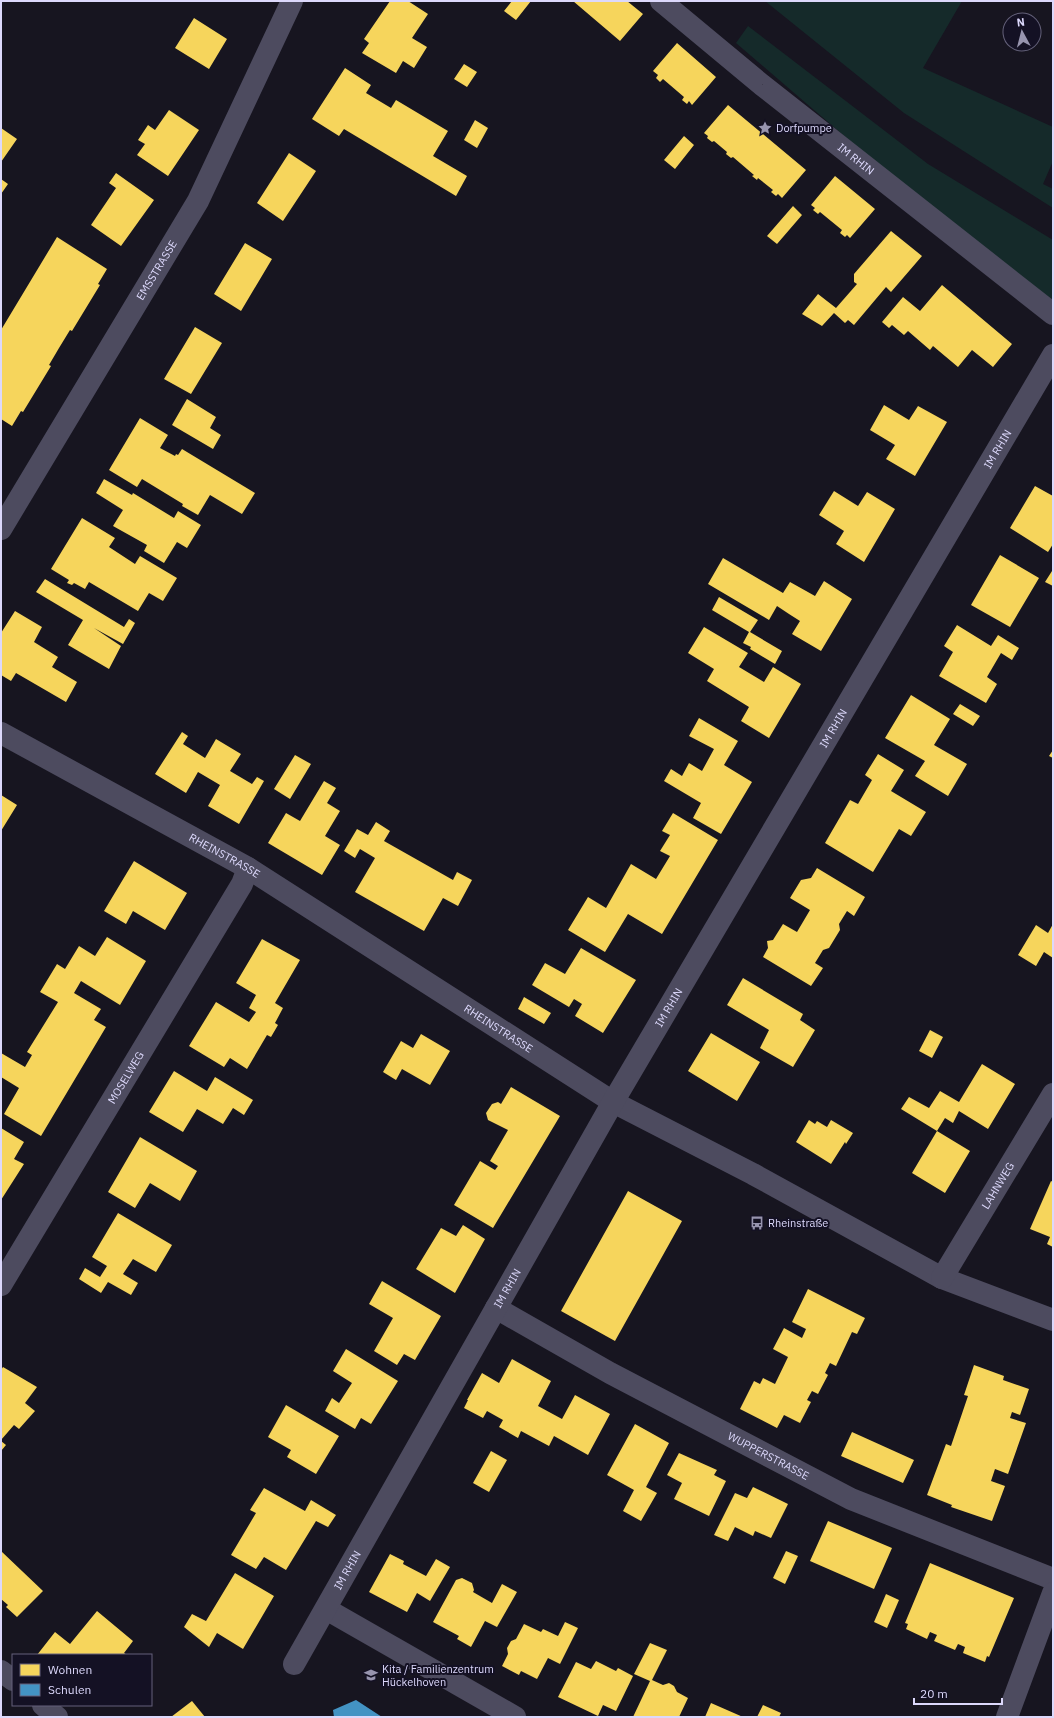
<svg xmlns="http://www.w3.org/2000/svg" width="1054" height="1718" viewBox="0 0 1054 1718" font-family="'IBM Plex Sans',sans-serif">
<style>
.green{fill:#152a2a}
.homes{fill:#f6d55c}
.schools{fill:#4393c3}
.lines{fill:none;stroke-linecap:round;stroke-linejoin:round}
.minor{stroke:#4d4b5f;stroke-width:22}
.labels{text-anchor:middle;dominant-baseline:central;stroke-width:4;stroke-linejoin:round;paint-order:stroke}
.poi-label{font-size:11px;fill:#dcd8fb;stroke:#141124;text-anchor:start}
.street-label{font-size:11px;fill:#dcd8fb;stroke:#141124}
</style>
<rect width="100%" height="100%" fill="#171520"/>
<path class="green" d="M765,1H962L923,68L1053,127V161L1043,184L1053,189V208L904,113Z
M748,26L928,164L1053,240V303L893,178L736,43Z"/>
<path class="homes" d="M390,1H408L428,14L412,38L427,47L414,68L403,61L396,73L362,53L369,43L364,39Z
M512,1H531L516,20L504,11Z
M573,1H627L643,14L620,41Z
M194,18L227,39L209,69L175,48Z
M677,43L716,77L692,105L689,101L687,104L682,100L684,97L663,79L660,82L656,78L658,75L653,71Z
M464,64L477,72L467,87L454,79Z
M345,68L371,85L366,93L391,108L396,100L448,131L433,156L467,176L456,196L344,129L339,136L312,119Z
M728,105L806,170L782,198L778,194L776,196L771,192L773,190L758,178L757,180L752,176L754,175L733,157L731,158L726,154L727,152L714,141L712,142L707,138L708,136L704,133Z
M169,110L199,130L168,176L137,155L145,144L138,140L148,125L155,130Z
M475,120L488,128L477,148L464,140Z
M1,128L17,139L1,162Z
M684,136L694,145L675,169L664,160Z
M289,153L316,171L283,221L257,203Z
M116,173L154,200L121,246L91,225L116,188L109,183Z
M835,176L875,209L850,238L847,235L845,237L840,233L842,230L820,212L818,214L813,210L815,208L811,205Z
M1,179L8,184L1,194Z
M793,206L802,215L777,244L767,236Z
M891,231L922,256L891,292L886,287L854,325L848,320L845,323L834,313L822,326L802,314L818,294L836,308L857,284L854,282V274Z
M57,237L107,269L98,284L100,285L72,331L70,330L59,348L49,365L51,366L23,412L21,411L12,426L1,419V330Z
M245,243L272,259L241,311L214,294Z
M942,285L1012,344L993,367L972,350L958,367L933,346L930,350L908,331L904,335L892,325L889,328L882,322L903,297L920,311Z
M195,327L222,343L191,394L164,379Z
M187,399L216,417L210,428L221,435L213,449L172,425Z
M884,405L909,420L918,406L947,422L915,476L886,459L895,445L870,430Z
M140,418L168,435L160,448L175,456L176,454L178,455L182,449L255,493L242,514L210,495L198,515L182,506L183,504L142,479L137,487L109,470Z
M104,479L132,495L133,493L174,518L178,511L201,525L187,548L177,542L164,563L144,551L147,545L113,526L123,510L96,493Z
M1035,486L1053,496V544L1048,552L1010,528Z
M834,491L858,506L867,492L895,509L864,562L836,544L844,531L819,515Z
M82,518L115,538L109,547L135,564L140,556L177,578L163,601L149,593L138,611L89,582L85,589L74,583L72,585L67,583L69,580L51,569Z
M1000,555L1039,578L1010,627L971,605Z
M723,558L783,593L790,582L815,596L824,581L852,599L821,651L792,634L800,621L789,614L777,606L769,620L708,584Z
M1052,571H1053V586L1045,582Z
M45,579L124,627L129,619L135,623L123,644L94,628L121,646L109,669L68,645L83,620L36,592Z
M719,597L758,620L750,632L782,651L775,664L750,649L751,647L743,643L749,632L712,610Z
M15,611L42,627L34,642L58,657L52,667L77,682L66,702L16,673L11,681L1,675V633Z
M957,625L991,646L998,635L1019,648L1012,660L1001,653L987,677L997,684L986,703L939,676L953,652L944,646Z
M704,627L748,653L739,667L764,682L773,667L801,684L769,738L741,721L749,707L707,681L714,669L688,653Z
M911,695L950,719L934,745L967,764L948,796L915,776L925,761L885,738Z
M960,704L980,716L973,726L953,714Z
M699,718L738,741L724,765L752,782L721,834L693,818L701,803L664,781L671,769L682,776L689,763L702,771L714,749L689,736Z
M182,732L188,736L183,744L205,758L216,739L241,754L230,771L252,784L257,777L264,781L239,824L208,806L220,785L198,772L186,793L155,774Z
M1053,750V758L1049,756Z
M878,754L904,770L891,791L926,812L911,836L899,829L873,872L825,843L850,800L858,804L872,780L865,775Z
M295,755L311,764L290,799L274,789Z
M324,781L336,788L327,803L340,811L325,836L340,845L322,875L268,843L286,813L300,821Z
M1,795L17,805L1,831Z
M673,813L718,840L662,934L628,914L605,952L568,930L588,897L606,908L631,864L656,879L670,856L660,851L670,835L662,831Z
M376,822L390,831L384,841L453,880L457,872L472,880L458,906L443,898L424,931L355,892L375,858L360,849L355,858L344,851L357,829L368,835Z
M134,861L187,893L165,930L133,911L126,924L104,911Z
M817,868L865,897L854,916L847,911L839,924L840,930L829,948L823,950L815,963L823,968L811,986L763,957L768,948L767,941L773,940L783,924L797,932L810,910L790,898L801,880L811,878Z
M1053,924V958L1044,952L1036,966L1018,955L1036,925L1048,933Z
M107,937L146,961L120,1005L81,981L74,993L101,1009L94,1020L106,1027L41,1136L4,1114L19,1088L1,1077V1053L25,1067L32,1055L27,1052L58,1002L40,992L57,964L65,969L79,946L95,956Z
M262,939L300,960L275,1003L283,1008L275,1023L278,1025L271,1037L267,1035L247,1069L230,1058L224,1067L189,1046L216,1002L249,1022L256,1012L249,1008L256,995L236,983Z
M581,948L636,980L603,1033L575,1016L582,1004L574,999L569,1007L532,985L545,963L565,974Z
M743,978L803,1014L800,1020L815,1030L793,1067L760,1048L769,1030L727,1005Z
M524,997L551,1013L544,1024L518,1009Z
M930,1030L943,1037L932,1058L919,1051Z
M711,1033L760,1062L737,1101L688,1071Z
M421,1034L450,1051L430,1085L402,1069L396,1080L383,1072L401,1041L413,1048Z
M982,1064L1015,1084L988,1129L959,1111L953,1123L945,1118L937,1131L970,1151L945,1193L912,1173L937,1131L901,1109L909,1097L929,1108L940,1091L959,1102Z
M174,1071L207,1091L215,1077L253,1100L244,1115L233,1108L223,1124L197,1109L183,1132L149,1112Z
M511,1087L560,1116L493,1228L454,1205L480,1161L495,1170L498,1166L490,1161L508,1130L488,1120L486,1113L492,1104L498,1102L501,1104Z
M809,1120L815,1124L817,1121L827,1127L831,1120L853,1133L846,1144L845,1142L831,1164L796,1142Z
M1,1128L24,1142L14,1159L24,1164L1,1200Z
M140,1137L197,1171L180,1201L150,1183L135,1208L108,1192Z
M1051,1181L1053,1182V1247L1047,1244L1050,1237L1030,1229Z
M628,1191L682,1221L615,1341L561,1311Z
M118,1213L172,1245L156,1272L133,1259L123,1274L138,1283L131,1295L108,1282L101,1293L79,1279L85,1268L100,1277L107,1266L92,1257Z
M463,1225L485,1239L455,1293L416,1269L441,1228L456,1236Z
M382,1281L441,1316L415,1360L404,1354L397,1365L374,1351L393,1318L369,1304Z
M808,1289L865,1318L857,1334L852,1332L836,1366L830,1363L825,1373L828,1375L818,1394L812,1391L807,1400L811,1402L800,1423L784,1415L777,1428L740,1409L754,1381L760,1384L763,1378L775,1384L788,1357L773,1349L784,1328L802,1338L806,1329L792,1322Z
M346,1349L398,1381L371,1424L361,1418L355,1429L325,1411L332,1398L339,1403L352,1383L333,1371Z
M512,1359L551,1381L538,1406L562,1419L575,1395L610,1414L588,1455L554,1436L549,1446L521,1431L518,1438L499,1427L503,1420L487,1411L483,1418L464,1408L468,1400H467L482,1373L499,1383Z
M974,1365L1004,1376L1003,1380L1029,1389L1020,1415L1012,1412L1010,1418L1026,1423L1008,1474L995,1469L991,1481L1005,1486L992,1521L951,1507L952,1505L927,1495L946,1444L951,1446L968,1396L964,1395Z
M3,1367L37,1387L25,1403L35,1411L19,1429L14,1425L1,1440V1370Z
M286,1405L339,1436L316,1474L287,1457L291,1450L268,1437Z
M635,1424L669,1443L646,1487L657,1493L641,1521L623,1511L634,1490L607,1475Z
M852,1432L914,1460L903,1483L841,1456Z
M1,1441L6,1445L1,1451Z
M491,1451L507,1460L489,1492L473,1483Z
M679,1453L717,1470L714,1475L726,1481L709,1516L674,1499L682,1483L667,1475Z
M753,1487L788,1504L771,1538L755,1531L753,1536L735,1527L728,1541L714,1535L735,1493L747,1498Z
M264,1488L305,1511L311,1500L336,1515L328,1527L316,1521L286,1570L264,1557L256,1569L231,1555L256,1513L250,1510Z
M828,1521L892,1548L874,1589L810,1561Z
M1,1551L43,1591L17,1617L6,1607L8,1605L1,1599Z
M786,1551L798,1556L785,1584L773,1578Z
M390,1554L404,1561L403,1564L426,1576L436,1559L450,1567L430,1601L417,1593L407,1612L369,1592Z
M930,1563L1014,1598L989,1657L987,1656L985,1662L963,1653L965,1647L958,1644L955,1650L934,1641L937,1635L930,1632L927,1639L906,1629L908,1624L905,1623Z
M235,1573L274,1596L243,1649L217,1633L209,1647L184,1627L192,1614L206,1621Z
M462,1578L472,1583L474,1590L473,1592L492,1603L502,1584L517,1592L497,1627L485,1621L471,1647L457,1639L459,1636L433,1622L456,1580Z
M886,1594L899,1600L887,1628L874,1622Z
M97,1611L133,1641L124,1653L127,1655H37L55,1632L70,1644Z
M565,1622L578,1628L560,1664L548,1658L537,1679L521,1671L519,1675L502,1666L508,1654L507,1648L511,1641L516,1639L524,1624L541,1632L543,1629L558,1636Z
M650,1643L667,1650L652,1680L663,1685L669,1683L674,1686L677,1692L688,1698L679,1717H633L650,1681L634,1674Z
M596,1661L616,1671L618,1668L633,1676L616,1711L603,1705L598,1716L558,1697L576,1662L591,1669Z
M192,1701L205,1717H171Z
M711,1703L743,1717H705Z
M763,1705L781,1713L779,1717H757Z"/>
<path class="schools" d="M356,1700L382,1717H334L333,1710Z"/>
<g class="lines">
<g class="minor">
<path id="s1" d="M661,1L762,85L1053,314"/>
<path id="s2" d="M1,529L198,201L292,1"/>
<path id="s3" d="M1,733L248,868L613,1102L753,1174L942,1278L1053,1320"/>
<path id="s4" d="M942,1278L1053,1094"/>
<path id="s5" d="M1,1285L242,884L248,868"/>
<path id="s6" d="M496,1308L610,1373L851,1499L1053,1579"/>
<path d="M326,1609L515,1717"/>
<path id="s7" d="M294,1664L613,1102L1053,355"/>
<path d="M1,1671L13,1680"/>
<path d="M43,1705L57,1717"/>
<path d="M1007,1717L1053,1593"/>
</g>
</g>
<defs>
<g id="sight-bare" transform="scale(1.08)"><path d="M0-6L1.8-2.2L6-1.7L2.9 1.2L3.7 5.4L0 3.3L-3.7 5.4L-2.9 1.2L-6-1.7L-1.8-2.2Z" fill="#9794ae" stroke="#141124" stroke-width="2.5" paint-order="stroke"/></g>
<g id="bus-bare" transform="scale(1.08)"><path d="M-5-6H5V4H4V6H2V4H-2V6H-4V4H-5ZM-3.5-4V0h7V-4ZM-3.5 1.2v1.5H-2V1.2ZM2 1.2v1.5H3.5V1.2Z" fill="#9794ae" stroke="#141124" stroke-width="2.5" paint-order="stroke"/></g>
<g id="school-bare" transform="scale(1.08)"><path d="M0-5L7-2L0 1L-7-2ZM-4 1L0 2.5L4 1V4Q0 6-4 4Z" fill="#9794ae" stroke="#141124" stroke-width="2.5" paint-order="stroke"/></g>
</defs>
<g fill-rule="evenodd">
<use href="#sight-bare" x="765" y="128"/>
<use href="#bus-bare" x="757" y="1223"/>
<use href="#school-bare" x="371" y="1675"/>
</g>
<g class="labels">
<g class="poi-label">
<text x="776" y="128">Dorfpumpe</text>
<text x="768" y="1223">Rheinstraße</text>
<text x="382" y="1669">Kita / Familienzentrum<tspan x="382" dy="13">Hückelhoven</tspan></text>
</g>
<g class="street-label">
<text stroke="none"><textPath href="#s1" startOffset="251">IM RHIN</textPath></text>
<text stroke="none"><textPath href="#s2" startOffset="302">EMSSTRASSE</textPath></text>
<text stroke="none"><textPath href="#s7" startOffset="1404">IM RHIN</textPath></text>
<text stroke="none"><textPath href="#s7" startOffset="1080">IM RHIN</textPath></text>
<text stroke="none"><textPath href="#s3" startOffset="255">RHEINSTRASSE</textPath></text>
<text stroke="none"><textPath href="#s7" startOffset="756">IM RHIN</textPath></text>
<text stroke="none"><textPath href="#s3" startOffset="579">RHEINSTRASSE</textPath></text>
<text stroke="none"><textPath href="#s5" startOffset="242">MOSELWEG</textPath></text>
<text stroke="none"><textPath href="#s4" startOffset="108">LAHNWEG</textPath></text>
<text stroke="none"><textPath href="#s7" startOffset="432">IM RHIN</textPath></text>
<text stroke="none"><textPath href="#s6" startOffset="310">WUPPERSTRASSE</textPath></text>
<text stroke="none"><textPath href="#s7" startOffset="108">IM RHIN</textPath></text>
</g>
</g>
<rect width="1054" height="1718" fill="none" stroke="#dcd8fb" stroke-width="4"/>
<rect x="12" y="1654" width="140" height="52" fill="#141124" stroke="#64617a"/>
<rect x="20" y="1664" width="20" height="12" fill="#f6d55c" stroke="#64617a"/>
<text x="48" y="1674" font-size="12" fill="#dcd8fb">Wohnen</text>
<rect x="20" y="1684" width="20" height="12" fill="#4393c3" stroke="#64617a"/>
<text x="48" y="1694" font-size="12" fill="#dcd8fb">Schulen</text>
<g transform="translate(1022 32) rotate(353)"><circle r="19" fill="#141124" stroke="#64617a"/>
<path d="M0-3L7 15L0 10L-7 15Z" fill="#9794ae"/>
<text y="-6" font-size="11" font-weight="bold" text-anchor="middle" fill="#dcd8fb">N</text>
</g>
<path d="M914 1698v6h88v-6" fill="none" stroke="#dcd8fb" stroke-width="2"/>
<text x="920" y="1698" font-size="12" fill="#dcd8fb" stroke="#141124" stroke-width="3" paint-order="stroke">20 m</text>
</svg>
